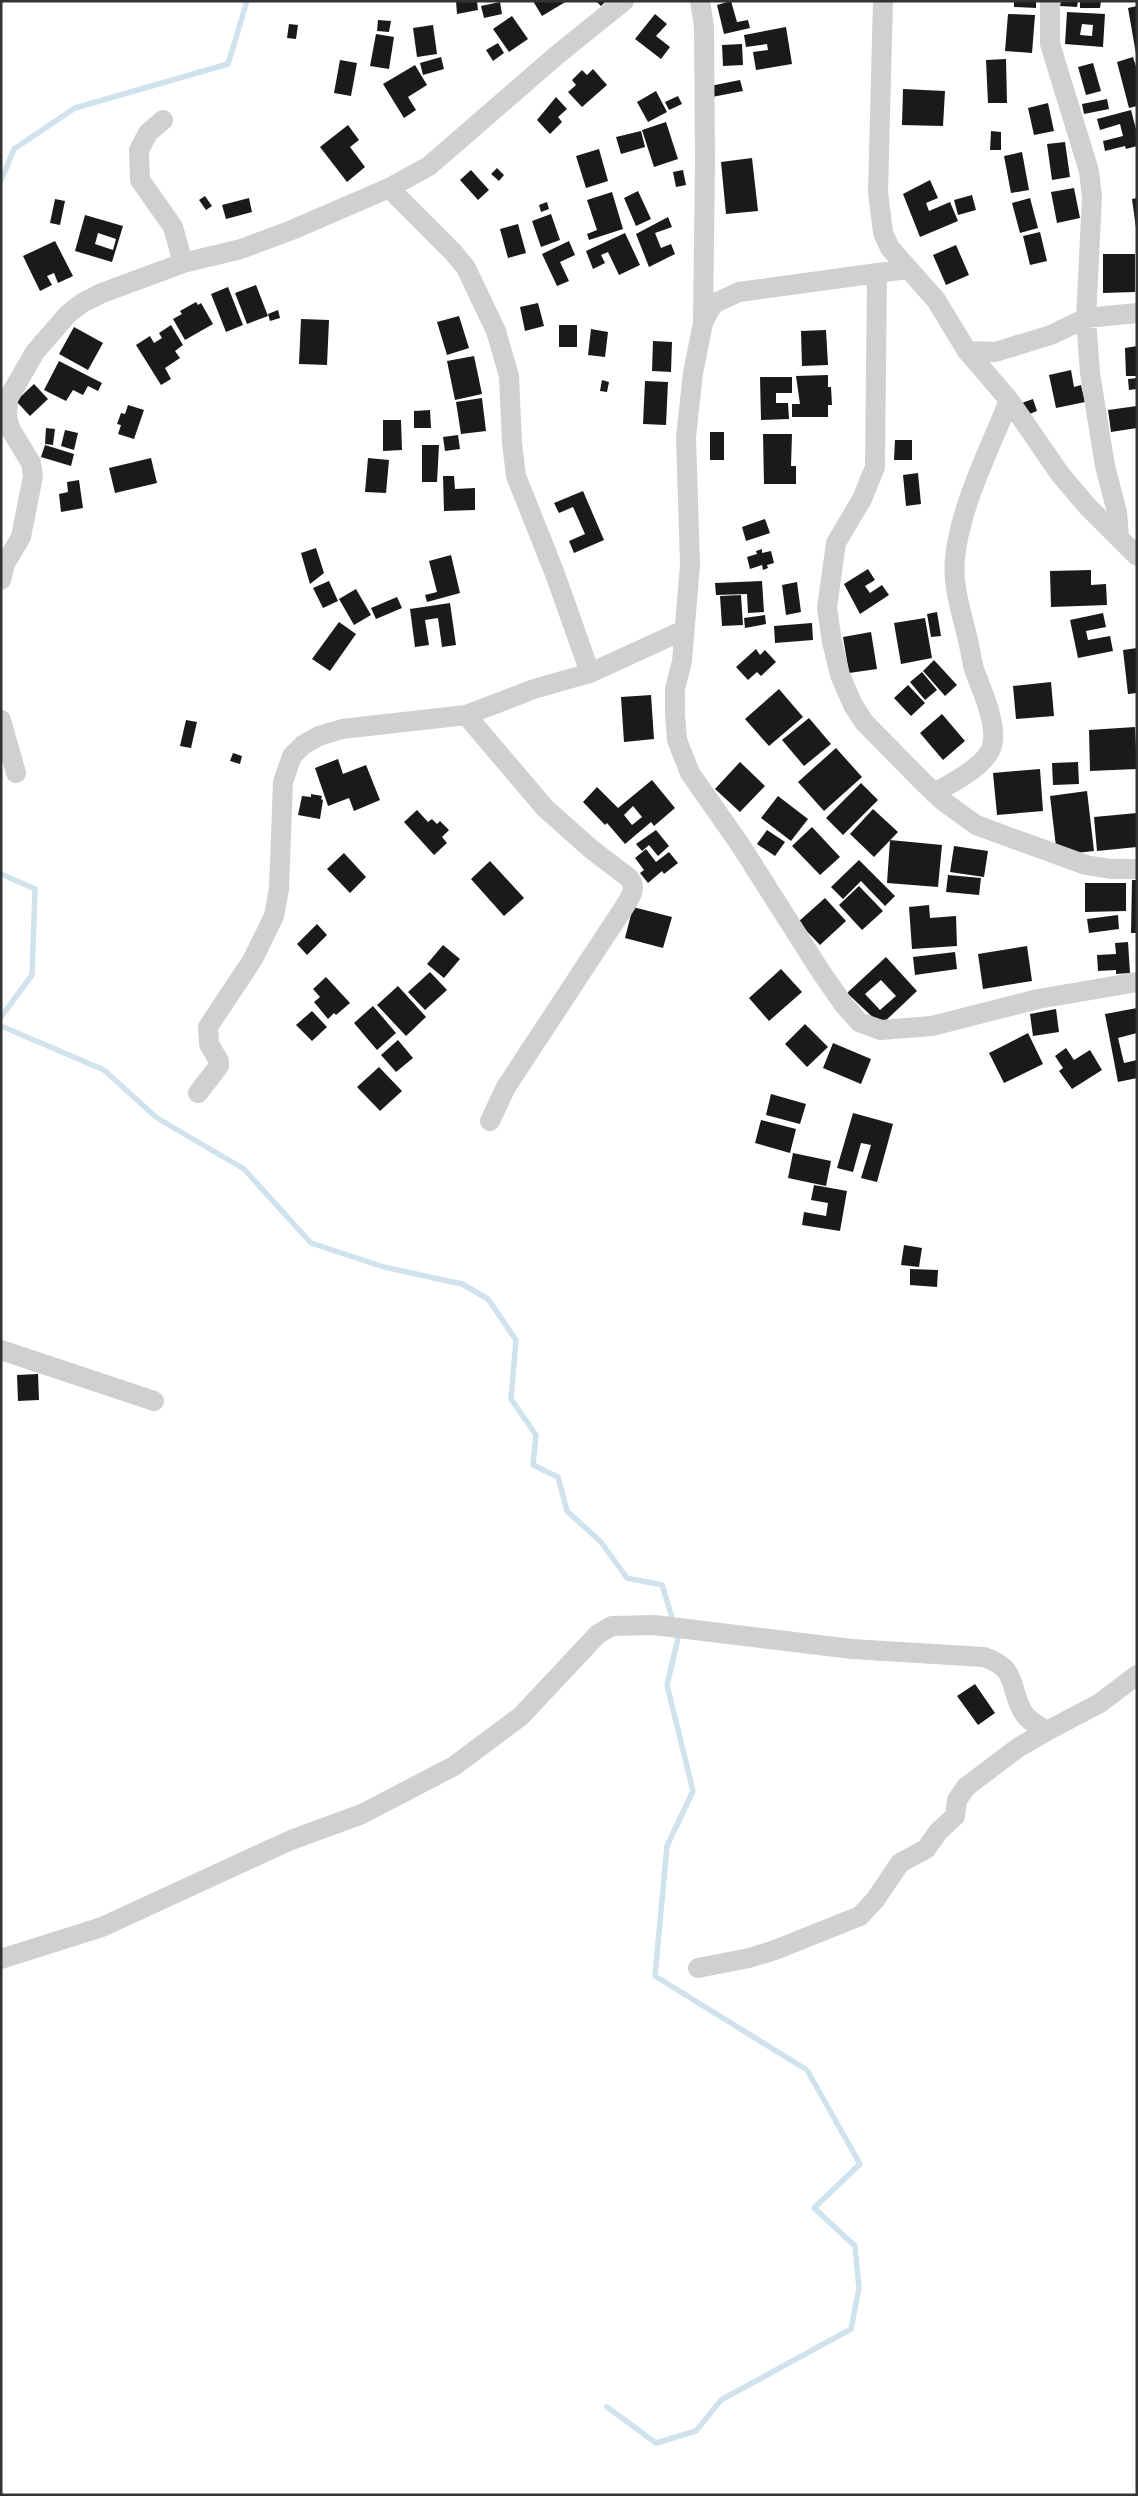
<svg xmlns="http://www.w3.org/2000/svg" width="1138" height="2496" viewBox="0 0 1138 2496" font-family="'Nunito Sans',sans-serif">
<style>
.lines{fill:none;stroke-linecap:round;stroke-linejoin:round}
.stream{stroke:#cfe2ee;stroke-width:5.5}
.building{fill:#1a1a1a;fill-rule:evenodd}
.street{stroke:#d0d0d0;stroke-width:20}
</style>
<rect width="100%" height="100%" fill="#fff"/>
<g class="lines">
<path class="stream" d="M1,181L14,149L75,108L228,64L247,1
M1,874L35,889L32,975L1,1017
M1,1026L104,1070L157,1118L244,1169L311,1243L384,1267L462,1284L488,1299L516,1340L511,1399L536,1435L533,1465L558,1477L567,1511L601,1542L627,1578L662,1585L674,1624
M607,2407L656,2443L696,2431L721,2400L851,2329L859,2288L855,2246L814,2208L860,2164L807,2070L655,1976L667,1846L693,1791L667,1685L678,1638L676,1632"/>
</g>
<path class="building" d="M456,1H477L478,10L457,14Z
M533,1H567L542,16Z
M596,1H606L601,6Z
M731,1L737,22L748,20L750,28L724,34L717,5Z
M1014,1H1036V8L1014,7Z
M1061,1H1078L1077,7L1060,6Z
M1080,1H1101L1100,8H1080Z
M500,2L502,14L484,18L481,6Z
M1137,6V54H1136L1128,8Z
M1067,12L1105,14L1103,47L1065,44ZM1082,24L1093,25L1092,36L1080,35Z
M655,14L667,24L656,36L670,47L661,59L635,39Z
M1008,14L1035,15L1032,53L1005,51Z
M512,16L528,39L509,52L493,29Z
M378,20L391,21L389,32L377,31Z
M289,24L298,25L296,39L287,38Z
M433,25L437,54L417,57L413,28Z
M786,27L792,64L756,70L753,52L768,50L767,44L746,47L744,35Z
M376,34L394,37L389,69L370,66Z
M498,43L504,53L493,61L486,50Z
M742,44L743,65L723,66L722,45Z
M441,57L444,69L423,75L420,63Z
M1133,57L1137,70V106L1129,108L1117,62Z
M1006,59L1007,103H988L986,60Z
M340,60L357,63L351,96L334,93Z
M1093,63L1101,91L1086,95L1078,67Z
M415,65L427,85L408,97L416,110L404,118L383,84Z
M593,69L607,85L582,107L568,92L576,85L572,80L582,70L587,75Z
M740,80L743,91L712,97L710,86Z
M903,89L945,91L943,126L902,125Z
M656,91L667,112L648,122L637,102Z
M678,96L682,104L669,110L665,102Z
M556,97L567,109L558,117L562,122L550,134L537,120Z
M1107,99L1109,109L1084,114L1082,104Z
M1048,103L1054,131L1034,135L1028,108Z
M1131,110L1137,133V146L1126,149L1125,146L1105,151L1103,141L1123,136L1120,124L1100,130L1097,119Z
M666,122L678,159L654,167L642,130Z
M348,125L359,140L350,147L365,167L347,182L320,147Z
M641,131L645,147L621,154L616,137Z
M991,131L1001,132V150H990Z
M1065,142L1070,177L1052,180L1047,144Z
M599,149L608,181L586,188L576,156Z
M1022,152L1029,190L1011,193L1004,156Z
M752,158L758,211L726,214L721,162Z
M497,168L504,175L499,181L491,174Z
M471,170L489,190L478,200L460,180Z
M683,170L686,185L676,187L673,172Z
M930,180L938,198L926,203L929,211L950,202L958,221L920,237L903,194Z
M1074,188L1080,218L1057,223L1051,192Z
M638,191L651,219L636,226L624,198Z
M612,192L623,229L589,240L587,234L597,230L587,200Z
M972,195L976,210L958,215L954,200Z
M205,196L212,206L206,210L199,200Z
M249,198L252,212L226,219L222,205Z
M1030,198L1038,228L1020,233L1012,203Z
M1137,198V228H1136L1132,199Z
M55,199L65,201L60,225L50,223Z
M547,202L549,209L541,212L539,205Z
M551,214L560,240L541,247L532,221Z
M85,215L123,226L112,262L75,251ZM98,233L116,239L113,250L95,244Z
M668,217L672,227L655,233L661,248L671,244L675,254L649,267L636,234Z
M518,224L526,253L508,258L500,229Z
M1040,232L1047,261L1030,265L1023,236Z
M625,233L640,265L619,275L608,252L601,255L605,263L593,269L586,251Z
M55,241L73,276L58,283L54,273L47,276L52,285L40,291L23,256Z
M569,241L575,255L560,262L569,281L557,286L542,254Z
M956,245L969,275L946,285L933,255Z
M1103,254H1135V292L1103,293Z
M256,285L268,316L247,324L235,293Z
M228,287L243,325L226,332L211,294Z
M196,302L198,305L201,303L213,324L185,340L173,319L182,314L180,311Z
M538,303L544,326L525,331L520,307Z
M278,310L280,318L270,321L268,314Z
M459,316L469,348L447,355L437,322Z
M301,319L329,320L327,365L299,364Z
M171,325L183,345L175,351L180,358L165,368L171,379L161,385L136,345L150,336L154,343L162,338L159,333Z
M559,325H577V347H559Z
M74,327L103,343L88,370L59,354Z
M591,329L608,332L605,357L588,355Z
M826,330L828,365L802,366L801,331Z
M653,341L672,342L671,372L652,371Z
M1137,346L1136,376H1126L1125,348Z
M474,356L482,394L455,400L447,361Z
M59,361L102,383L98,391L88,386L83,395L73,390L66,401L44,390Z
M1071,370L1074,387L1081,385L1085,402L1056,408L1049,375Z
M828,375V387H831L832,405H828V417H792V404H800L796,376Z
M760,377H792V393H776V403H788L789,419L761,420Z
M1137,378V389L1129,390L1128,379Z
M602,380L609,382L607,392L600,391Z
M645,381L668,382L666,425L643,424Z
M34,384L48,399L30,416L16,401Z
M482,398L486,431L461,434L456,402Z
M1033,399L1037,411L1017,419L1013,406Z
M128,405L144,410L134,439L118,434L121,425L117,424L121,413L125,414Z
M1137,406V428L1111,432L1108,410Z
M430,410L431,428H414V411Z
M383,420H401L402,450L383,451Z
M46,428L55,429L53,445L45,444Z
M65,430L78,433L74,450L61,446Z
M710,432H724V460H710Z
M763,434H792L791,466H796V484H764Z
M458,435L460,449L445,451L443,437Z
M895,440H912V460H894Z
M45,445L74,454L71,466L41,457Z
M422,445H439L437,482H422Z
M151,458L157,483L115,493L109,468Z
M368,458L389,460L386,493L365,492Z
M918,473L921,504L906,506L903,475Z
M443,476H454L455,489L475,488V510L444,511Z
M79,480L83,508L61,512L59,494L68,492L67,482Z
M583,491L604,540L574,553L569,541L585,534L573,507L559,513L554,503Z
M765,519L770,533L746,541L742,527Z
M316,548L324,573L310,584L301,553Z
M762,549V553L771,551L774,563L767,565L768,568L763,570L762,565L750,569L747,557L757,554L756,551Z
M451,555L460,593L427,602L425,595L437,592L429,561Z
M868,569L875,580L865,586L870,593L882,585L889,595L860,614L844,584Z
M1091,570V585L1106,584L1107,605L1051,607L1050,571Z
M329,581L338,601L323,608L313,588Z
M762,581L764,612L748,613L747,594L716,595L715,583Z
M797,582L801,612L786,615L782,585Z
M356,589L371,615L354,625L339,599Z
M741,595L743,625L722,626L720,596Z
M397,597L402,608L376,619L371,608Z
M450,603L456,645L442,647L438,618L425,620L429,645L415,647L410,609Z
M937,612L941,636L931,637L927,614Z
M1103,613L1106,627L1086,631L1088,640L1110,636L1113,651L1078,658L1070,620Z
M765,615L766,624L745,628L744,618Z
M925,618L932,658L901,664L894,623Z
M339,622L356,634L330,671L312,659Z
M812,623L813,640L775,643L774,626Z
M871,632L877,669L849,673L843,637Z
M1137,648V693L1128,694L1123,650Z
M756,649L760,655L765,650L776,662L761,676L757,672L748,680L736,667Z
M934,660L957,685L945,696L923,671Z
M922,672L937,690L925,700L910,682Z
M1051,682L1054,716L1016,719L1013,686Z
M908,685L925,703L911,716L894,698Z
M779,689L803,717L769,746L745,719Z
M651,695L654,739L624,742L621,697Z
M942,714L965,741L943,760L920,733Z
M809,718L831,744L804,766L782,740Z
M186,720L197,722L191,748L180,746Z
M1135,727L1137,769L1090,771L1089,730Z
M836,748L862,777L824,811L798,782Z
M233,753L242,756L240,764L230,761Z
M338,759L343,774L366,765L380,800L354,811L349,798L328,806L315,768Z
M740,762L765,786L740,812L715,789Z
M1078,762L1079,784L1053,785L1052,763Z
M1040,769L1043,811L997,815L993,773Z
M652,780L675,808L654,826L651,822L625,844L607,823L605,825L583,802L597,787L618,808ZM633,806L642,817L632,825L624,815Z
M861,783L878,800L843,835L826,818Z
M1087,791L1094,851L1057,855L1050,796Z
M311,794L322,796L321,799L323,800L320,819L298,815L302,796L311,797Z
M778,796L808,819L791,841L761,818Z
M873,809L898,832L874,857L850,834Z
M417,810L428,822L432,819L437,824L440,821L449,830L442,837L447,843L434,855L404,822Z
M1137,813V847L1097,851L1094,817Z
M812,827L840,857L820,875L792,846Z
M656,830L669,846L658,856L649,845L642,851L636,844Z
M767,830L785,842L775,856L757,844Z
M890,840L942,845L938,887L887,883Z
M954,846L988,851L984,877L950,872Z
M646,849L656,862L669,852L678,863L664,874L662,871L648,883L640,873L644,870L635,858Z
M344,853L366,877L350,893L327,869Z
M859,860L895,896L885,906L861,881L843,899L831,887Z
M490,861L524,898L504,916L471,879Z
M948,875L981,878L979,895L946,892Z
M1132,880H1137V933H1131Z
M1085,883H1126V911L1085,912Z
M859,886L883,911L862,930L839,905Z
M825,898L846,921L820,945L798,922Z
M929,905L930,918L956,916L957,946L912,949L909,907Z
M633,907L672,917L663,948L625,938Z
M1118,915L1119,929L1089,933L1087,919Z
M317,924L327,935L307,955L297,944Z
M1128,942L1130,973L1116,974V970L1098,971L1097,955L1116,954L1115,943Z
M443,945L460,959L444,978L427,964Z
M1027,946L1032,981L983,989L978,954Z
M955,952L957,969L915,975L913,957Z
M886,957L917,991L881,1025L847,993ZM881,980L896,996L880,1010L865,994Z
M781,969L802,992L769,1021L749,998Z
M430,972L447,990L425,1010L408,992Z
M326,977L350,1003L336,1015L334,1013L328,1019L314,1002L320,997L313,989Z
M398,986L426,1017L406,1036L377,1005Z
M373,1006L396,1033L377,1050L354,1023Z
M1137,1008V1033L1118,1038L1124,1063L1137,1060V1078L1118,1082L1105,1014Z
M1056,1009L1059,1032L1033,1036L1030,1014Z
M312,1011L327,1027L312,1041L296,1025Z
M805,1024L828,1047L807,1067L785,1044Z
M1028,1033L1043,1064L1004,1083L989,1053Z
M398,1040L413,1058L396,1072L381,1055Z
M833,1043L871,1059L861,1084L823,1068Z
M1066,1048L1074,1060L1090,1050L1102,1070L1072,1089L1059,1071L1063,1068L1055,1056Z
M379,1067L402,1091L380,1111L357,1087Z
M771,1094L806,1104L800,1124L766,1115Z
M853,1113L893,1124L877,1182L861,1178L871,1145L861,1143L853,1172L837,1168Z
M761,1120L796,1129L790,1153L755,1143Z
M793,1153L831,1161L826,1186L788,1178Z
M814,1185L847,1191L840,1231L802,1225L804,1212L826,1216L828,1203L811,1200Z
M904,1245L922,1248L919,1267L901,1265Z
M910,1269L938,1270L937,1287L910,1285Z
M38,1374L39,1400L18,1401L17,1375Z
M975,1684L995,1713L978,1725L957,1696Z"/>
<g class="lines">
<path class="street" d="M700,1L704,27L705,161L703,322
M883,1L878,192L883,233L890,248L936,300L967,351L1009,400L1060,474L1087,506L1137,556
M1050,1V44L1089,171L1092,197L1086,318L1090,373L1105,466L1117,512L1119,537
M163,120L148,133L139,150L140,180L173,227L183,263
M389,188L453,252L466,268L496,331L509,376L512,443L516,476L555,574L590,673
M907,269L739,292L715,303L710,309L703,323L693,373L686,437L690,565L682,661L675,689V714L677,740L690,773L741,846L821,972L844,1005L859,1022L881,1030L932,1026L1038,999L1137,982
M877,273L875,467L862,499L836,543L827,608L832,642L840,675L853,705L864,722L922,781L943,801L976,825L1086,865L1111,869H1137
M967,351L995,352L1051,335L1086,318L1137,313
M1,580L5,564L21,537L33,476L31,463L11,430L7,418L8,399L35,352L68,314L82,303L102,293L183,263L241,249L292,230L389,188L429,166L557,55L624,1
M466,715L545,808L591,849L629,878C637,888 631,896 625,906L506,1087L490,1121
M1,720L16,773
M934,793C951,784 987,765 992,746C998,724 981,689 974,669C971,658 970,647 967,636C961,611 952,584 955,558C960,506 990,449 1009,400
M198,1093L219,1066V1061L209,1044L208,1027L253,959L274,916L279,889L283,782L292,756L303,745L319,736L342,729L466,715L534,689L590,673L684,630
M1,1350L154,1401
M1,1959L102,1927L291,1840L362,1814L454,1766L521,1716L598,1634L612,1626L654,1625L852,1649L984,1657C1019,1669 1008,1686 1023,1712C1028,1721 1039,1726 1047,1731L1100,1703L1137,1675
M698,1968L749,1958L775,1950L860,1916L875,1900L900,1863L926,1849L938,1832L955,1816L957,1800L966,1787L1019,1747L1047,1731"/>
</g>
<rect width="1138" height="2496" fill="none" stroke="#333333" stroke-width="5"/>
</svg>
